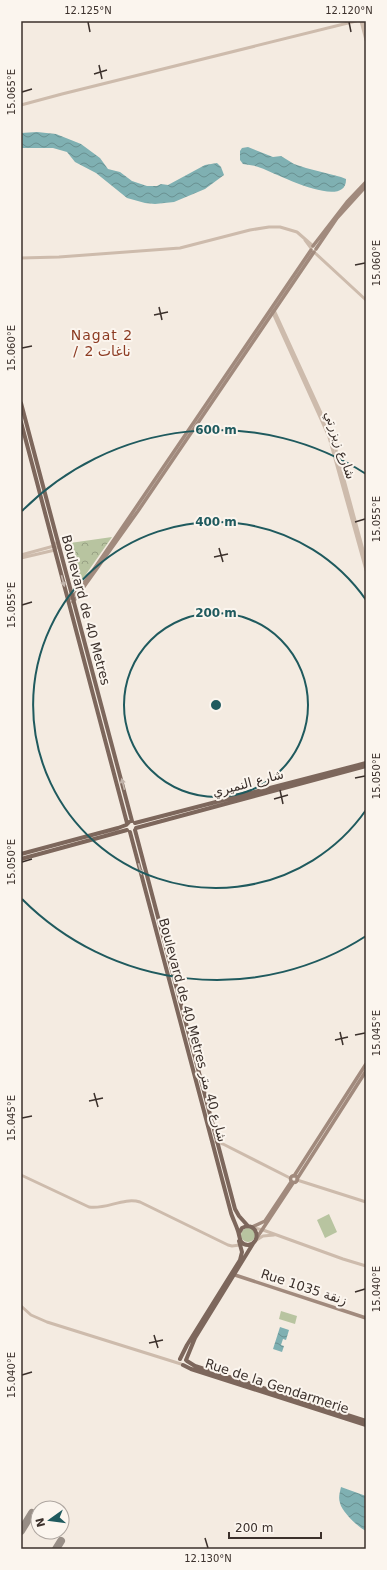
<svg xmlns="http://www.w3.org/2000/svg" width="387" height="1570" viewBox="0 0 387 1570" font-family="'DejaVu Sans',Vazirmatn,sans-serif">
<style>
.green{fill:#b8c4a0}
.park{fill:url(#park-crowns)}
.water{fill:url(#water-waves)}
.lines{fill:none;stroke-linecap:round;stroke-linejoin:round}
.taxiway{stroke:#988e86;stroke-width:8}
.tertiary{stroke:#cdbbac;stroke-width:3}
.secondary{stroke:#a18a7d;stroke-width:3.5}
.primary{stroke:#7d675c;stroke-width:4}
.oneway{fill:#c2b5ac}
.ticks{fill:none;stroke:#3b302b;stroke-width:1.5}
.ring{fill:none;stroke:#1f5a5e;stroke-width:2}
.labels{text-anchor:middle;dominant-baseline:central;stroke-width:4;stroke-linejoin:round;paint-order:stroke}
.street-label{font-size:13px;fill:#3b302b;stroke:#fbf5ee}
.neighbourhood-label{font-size:14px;letter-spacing:1px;fill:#8c3b22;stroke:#fbf5ee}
.centre{fill:#1f5a5e;stroke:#fbf5ee;stroke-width:2}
.ring-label{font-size:12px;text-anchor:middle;font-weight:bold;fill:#1f5a5e;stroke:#fbf5ee;stroke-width:4;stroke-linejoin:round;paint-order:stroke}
.neatline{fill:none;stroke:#3b302b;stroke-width:1.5}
.ticks-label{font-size:10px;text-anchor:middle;fill:#3b302b}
</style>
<defs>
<pattern id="park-crowns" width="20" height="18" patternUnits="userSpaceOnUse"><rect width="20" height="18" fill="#b8c4a0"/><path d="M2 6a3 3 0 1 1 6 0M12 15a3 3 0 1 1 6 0" fill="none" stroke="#97a083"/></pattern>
<pattern id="water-waves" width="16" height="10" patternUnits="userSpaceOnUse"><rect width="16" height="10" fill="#7fb0b2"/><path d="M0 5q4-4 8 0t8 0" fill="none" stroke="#699091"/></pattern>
</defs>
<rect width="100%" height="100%" fill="#f4ebe1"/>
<path class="green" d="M329,1214L337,1232L325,1238L317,1220Z
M241 1235a7 7 0 1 1 14 0a7 7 0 1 1-14 0Z
M281,1311L297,1316L295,1324L279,1319Z"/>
<path class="park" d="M112,537L75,590L63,544Z"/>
<path class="water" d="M37,132L56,134L81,144L100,158L108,169L120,172L132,181L147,186H157L161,184L168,185L205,165L217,163L221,167L224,175L205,189L174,202L155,204L145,203L127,198L96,173L75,162L67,152L53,148H21V133Z
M248,147L273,157L281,156L294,164L306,168L341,177L346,179C347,211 275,173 261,168C255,165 249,165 243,164L240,160V151L242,148Z
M280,1327L289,1330L286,1340L283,1339L281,1345L284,1346L282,1352L273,1349Z
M341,1487L366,1496V1531C358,1527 342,1512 340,1503C338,1497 340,1492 341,1487Z"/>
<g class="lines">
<path class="taxiway" d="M21,1531L32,1513
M56,1549L61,1541"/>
<path class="tertiary" d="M361,21L366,40
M364,21L366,28
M21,105L62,94L356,21
M305,240L311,248
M314,252L366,300
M21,258L59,257L180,248L250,230L269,227H280L297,232L313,246
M274,310L333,439L366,561
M272,311L329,437L366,570
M21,555L54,546L58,541
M21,558L55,550L59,545
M213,1142H218L223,1144L290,1178
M21,1175L89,1207C106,1210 123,1197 140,1202L228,1245L232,1246L240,1245
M297,1180L366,1202
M254,1228L263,1230L343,1259L366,1266
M255,1241L263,1236L274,1235
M21,1306L31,1315L47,1322L181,1364"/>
<path class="secondary" d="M313,246L347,202L366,182
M316,249L337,218L366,186
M68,600L78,591L90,575L311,250
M73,602L138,511L314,252
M290.5 1179a3.5 3.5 0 1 1 7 0a3.5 3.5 0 1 1-7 0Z
M294,1176L366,1064
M297,1179L366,1071
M252,1227L265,1221L291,1182
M256,1239L293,1183
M235,1275L366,1318"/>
<path class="primary" d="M21,403L132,821
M21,422L127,823
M135,823L366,763
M136,828L366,766
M135,830L235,1209L239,1216L248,1226
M130,832L231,1213C233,1219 236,1225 238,1231C240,1237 239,1245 248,1245C262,1244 258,1220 242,1228L239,1233
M21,854L118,828L126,825L129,822
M21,859L127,830
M180,1359L187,1345L240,1260L242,1252L239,1241
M186,1360L195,1338L254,1242
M187,1361L195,1366L366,1421
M183,1365L191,1369L366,1425"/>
</g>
<defs><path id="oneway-solid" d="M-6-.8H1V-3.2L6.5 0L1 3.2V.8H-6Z"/></defs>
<g class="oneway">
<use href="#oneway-solid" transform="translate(63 581) rotate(75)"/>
<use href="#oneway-solid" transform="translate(123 784) rotate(-104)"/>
<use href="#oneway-solid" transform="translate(140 869) rotate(75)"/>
</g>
<path class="ticks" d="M88,22L90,32M349,22L351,32M99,65L102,79M94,74L107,70M22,92L32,89M355,265L365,263M159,307L162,320M154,315L168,312M22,348L32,346M355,522L365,519M219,548L223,562M214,557L228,554M22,605L32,602M355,778L365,776M280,790L283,804M274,799L288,795M22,862L32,859M340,1032L343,1045M355,1035L365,1033M335,1040L348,1037M94,1093L98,1107M89,1101L103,1098M22,1118L32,1116M355,1292L365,1289M154,1335L158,1348M149,1343L163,1340M22,1375L32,1372M205,1538L208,1548"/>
<g class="ring">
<circle cx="216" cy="705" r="92"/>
<path d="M366 810A183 183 0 1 1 366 600"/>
<path d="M366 936A275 275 0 0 1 22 899M22 511A275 275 0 0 1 366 474"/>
</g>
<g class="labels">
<g class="street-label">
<text transform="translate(340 445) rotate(71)">شارع زيزرتي</text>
<text transform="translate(86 610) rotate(75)">Boulevard de 40 Metres</text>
<text transform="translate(248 783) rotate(-15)">شارع النميري</text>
<text transform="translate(193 1030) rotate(75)">Boulevard de 40 Metres شارع 40 متر</text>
<text transform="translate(304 1287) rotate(18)">Rue 1035 زنقة</text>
<text transform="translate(277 1386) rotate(18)">Rue de la Gendarmerie</text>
</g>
<g class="neighbourhood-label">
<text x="102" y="335">Nagat 2<tspan x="102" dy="16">/ ناغات 2</tspan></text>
</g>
</g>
<circle cx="216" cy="705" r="6" class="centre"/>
<g class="ring-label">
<text x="216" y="434">600 m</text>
<text x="216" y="526">400 m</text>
<text x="216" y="617">200 m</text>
</g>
<rect width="387" height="1570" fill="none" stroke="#fbf5ee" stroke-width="44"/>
<g transform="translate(50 1520) rotate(256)"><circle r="19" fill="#fbf5ee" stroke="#aea6a0"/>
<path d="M0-3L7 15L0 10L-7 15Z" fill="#1f5a5e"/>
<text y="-6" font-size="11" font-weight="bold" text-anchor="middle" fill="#3b302b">N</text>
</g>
<path d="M229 1532v6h92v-6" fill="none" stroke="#3b302b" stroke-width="2"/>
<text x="235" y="1532" font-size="12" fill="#3b302b" stroke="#fbf5ee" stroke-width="3" paint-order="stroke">200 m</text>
<rect x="22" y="22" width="343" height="1526" class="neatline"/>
<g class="ticks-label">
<text x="88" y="14">12.125°N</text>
<text x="349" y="14">12.120°N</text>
<text transform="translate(11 92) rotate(-90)" y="4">15.065°E</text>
<text transform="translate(376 263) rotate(-90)" y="4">15.060°E</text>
<text transform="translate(11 348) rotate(-90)" y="4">15.060°E</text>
<text transform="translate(376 519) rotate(-90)" y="4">15.055°E</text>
<text transform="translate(11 605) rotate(-90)" y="4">15.055°E</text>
<text transform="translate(376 776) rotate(-90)" y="4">15.050°E</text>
<text transform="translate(11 862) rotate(-90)" y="4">15.050°E</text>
<text transform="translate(376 1033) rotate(-90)" y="4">15.045°E</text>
<text transform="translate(11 1118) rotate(-90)" y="4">15.045°E</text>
<text transform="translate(376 1289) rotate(-90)" y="4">15.040°E</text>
<text transform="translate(11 1375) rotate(-90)" y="4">15.040°E</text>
<text x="208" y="1562">12.130°N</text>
</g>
</svg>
